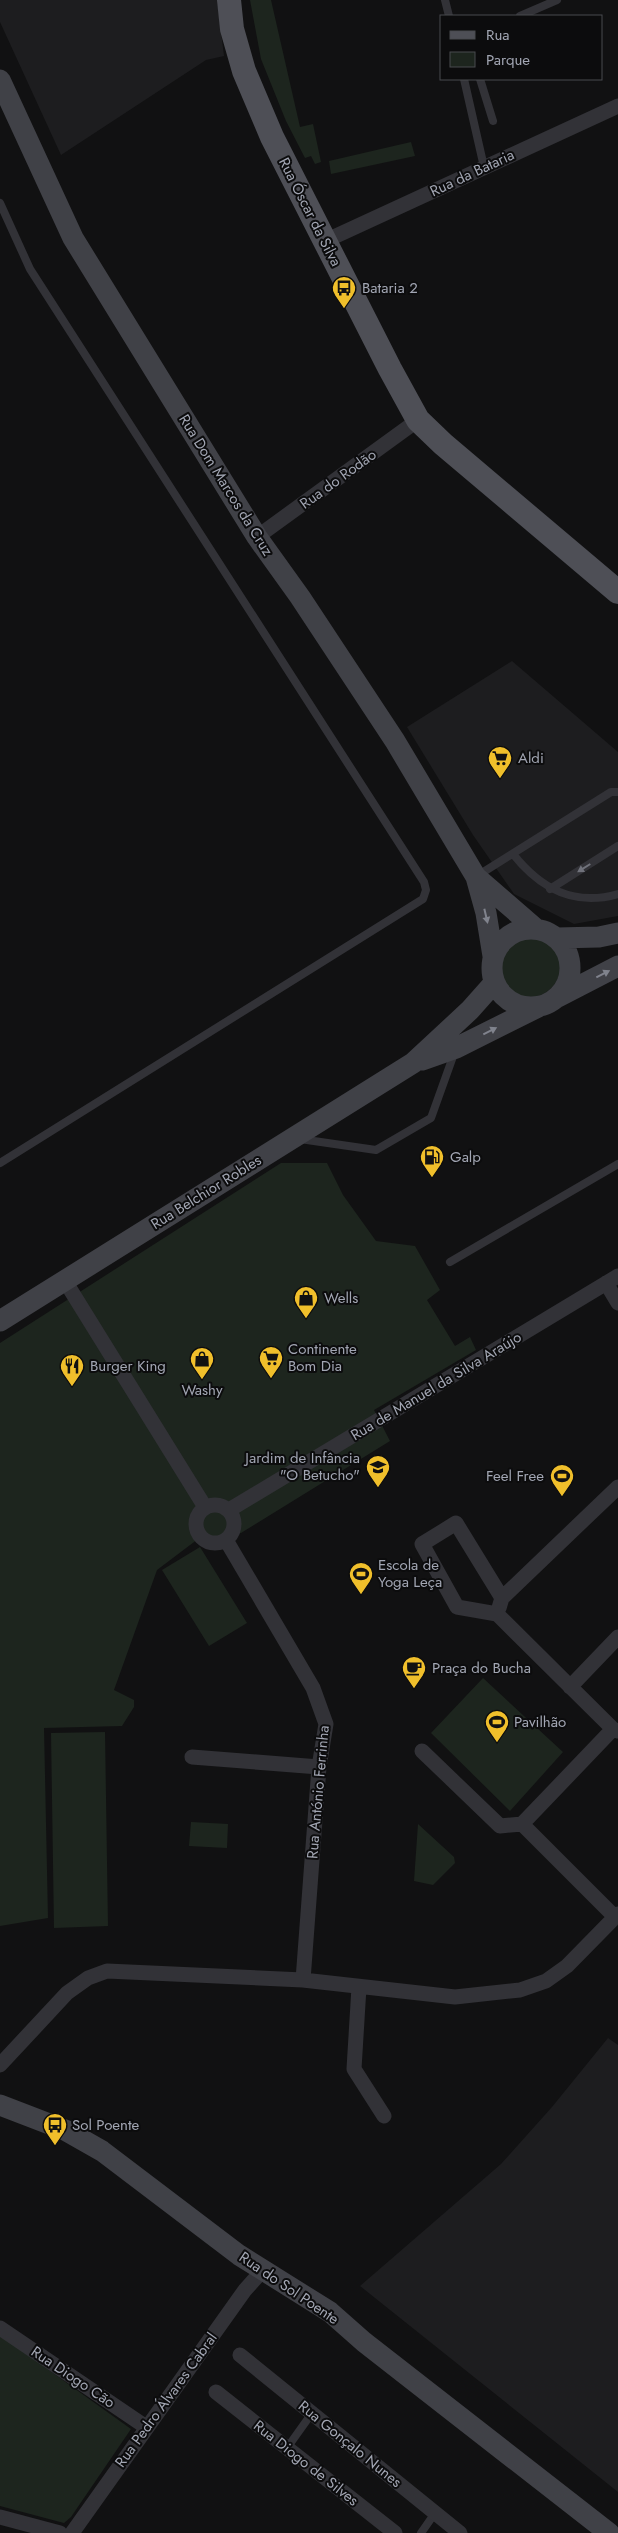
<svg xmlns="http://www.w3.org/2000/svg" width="618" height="2533" viewBox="0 0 618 2533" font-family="Jost,sans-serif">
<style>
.built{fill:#1d1d1f}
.green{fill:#1d251e}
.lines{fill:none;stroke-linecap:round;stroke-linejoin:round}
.lane{stroke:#323237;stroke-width:8}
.street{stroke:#323237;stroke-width:15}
.secondary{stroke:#404147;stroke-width:21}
.primary{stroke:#4e4f56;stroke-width:24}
.oneway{fill:#70727b}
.oneway2{fill:#80838d}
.labels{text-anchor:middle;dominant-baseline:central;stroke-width:4;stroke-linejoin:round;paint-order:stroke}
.street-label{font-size:15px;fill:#a2a6b3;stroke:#0c0c0d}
.poi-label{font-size:15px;fill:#a2a6b3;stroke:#0c0c0d;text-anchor:start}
</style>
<rect width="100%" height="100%" fill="#111112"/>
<path class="built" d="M0,0H217L224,56L206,60L61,155L0,22Z
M512,661L618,752V916L574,924L514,894L473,835L407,727Z
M608,2038L618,2045V2492L360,2286L501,2164L552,2107Z"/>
<path class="green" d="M250,0H271L300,127L313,124L321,162L315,164L311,156L305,158L286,121L261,59Z
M411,142L415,156L331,174L329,161Z
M500 967a30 30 0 1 1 60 0a30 30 0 1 1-60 0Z
M281,1163H327L343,1195L376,1241L415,1246L440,1290L427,1300L455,1346L470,1337L476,1350L374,1410L390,1441L241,1533L198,1539L157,1570L114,1690L134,1700V1707L122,1726L44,1728L48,1918L0,1926V1343Z
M200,1547L247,1623L209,1646L162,1570Z
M483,1678L563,1752L510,1811L431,1733Z
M105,1732L108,1926L54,1928L51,1733Z
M191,1822L228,1824L227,1848L189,1846Z
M418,1824L454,1857L455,1863L433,1885L414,1881Z
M0,2335L131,2429L71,2517L64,2523L0,2506Z"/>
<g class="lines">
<path class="lane" d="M445,0L449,16
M520,16L557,0
M464,79L484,167
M480,79L493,121
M0,203L30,269L424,882L426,890L423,899L0,1163
M513,854C540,888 573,907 618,894
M477,876L611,792H618
M550,889L618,846
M300,1139L376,1150L431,1118L455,1051
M450,1262L618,1164
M287,2448L312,2413
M421,2533L435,2513"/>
<path class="street" d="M325,241L618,106
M257,537L418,420
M65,1281L205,1507
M606,1283L618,1303
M196 1524a19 19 0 1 1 38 0a19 19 0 1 1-38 0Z
M229,1510L618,1276
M226,1540L313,1688L326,1724L319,1767L303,1980
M499,1608L502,1598L618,1487
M497,1614L457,1607L422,1544L456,1523L502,1598
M497,1614L613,1729L618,1731
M570,1687L618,1637
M422,1751L500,1826L522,1824
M192,1757L319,1767
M522,1824L615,1917
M522,1824L613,1729
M359,1987L354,2069L384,2116
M0,2065L67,1993L88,1978L107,1971L303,1980L455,1997L520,1990L546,1981L567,1966L618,1914
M0,2328L146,2427
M240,2355L460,2533
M216,2392L395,2533
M0,2517L60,2533
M72,2533L245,2290L263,2270"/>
<path class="secondary" d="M0,80L73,238L257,537L300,597L395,741L476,877L486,913L493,956
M476,877L536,929
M492 968a39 39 0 1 1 78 0a39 39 0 1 1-78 0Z
M557,938L599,937L618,933
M558,997L618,966
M422,1060L456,1048L538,1007
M0,1321L413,1063L470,1010L494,983
M0,2105L65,2130L102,2151L239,2255L330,2312L364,2342L609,2533"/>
<path class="primary" d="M229,0L232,29L244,71L272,137L390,369L418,420L443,444L618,592"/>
</g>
<defs><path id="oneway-solid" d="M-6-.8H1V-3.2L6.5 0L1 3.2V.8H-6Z" transform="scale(1.25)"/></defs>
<use class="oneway" href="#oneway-solid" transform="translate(584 868) rotate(148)"/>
<g class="oneway2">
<use href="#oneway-solid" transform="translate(486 916) rotate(77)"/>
<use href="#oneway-solid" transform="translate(603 974) rotate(-27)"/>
<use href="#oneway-solid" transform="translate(490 1031) rotate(-27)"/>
</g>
<defs>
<g id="bus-pin" transform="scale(1.25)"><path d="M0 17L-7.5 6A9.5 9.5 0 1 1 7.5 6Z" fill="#f0bf2b" stroke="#0c0c0d"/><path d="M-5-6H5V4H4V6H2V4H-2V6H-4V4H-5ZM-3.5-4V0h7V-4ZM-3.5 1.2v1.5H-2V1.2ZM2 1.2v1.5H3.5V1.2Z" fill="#111"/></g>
<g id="supermarket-pin" transform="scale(1.25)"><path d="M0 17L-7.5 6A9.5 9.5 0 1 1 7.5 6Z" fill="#f0bf2b" stroke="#0c0c0d"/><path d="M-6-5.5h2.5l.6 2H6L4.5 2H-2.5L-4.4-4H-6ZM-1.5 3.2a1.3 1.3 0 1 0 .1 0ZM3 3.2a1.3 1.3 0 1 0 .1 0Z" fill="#111"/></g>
<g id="fuel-pin" transform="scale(1.25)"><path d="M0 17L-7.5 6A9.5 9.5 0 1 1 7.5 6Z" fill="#f0bf2b" stroke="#0c0c0d"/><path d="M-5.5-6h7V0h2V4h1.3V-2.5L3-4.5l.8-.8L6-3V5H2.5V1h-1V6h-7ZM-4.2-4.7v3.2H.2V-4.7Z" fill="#111"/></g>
<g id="shop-pin" transform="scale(1.25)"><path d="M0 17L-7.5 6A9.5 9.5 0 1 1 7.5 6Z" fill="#f0bf2b" stroke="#0c0c0d"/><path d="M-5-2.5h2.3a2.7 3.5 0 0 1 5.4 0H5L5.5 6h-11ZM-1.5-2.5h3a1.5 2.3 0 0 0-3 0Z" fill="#111"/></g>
<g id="restaurant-pin" transform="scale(1.25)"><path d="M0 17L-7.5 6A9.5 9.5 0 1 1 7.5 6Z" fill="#f0bf2b" stroke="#0c0c0d"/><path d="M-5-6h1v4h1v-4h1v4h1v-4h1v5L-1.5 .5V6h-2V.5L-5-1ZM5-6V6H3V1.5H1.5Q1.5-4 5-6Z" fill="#111"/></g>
<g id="school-pin" transform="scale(1.25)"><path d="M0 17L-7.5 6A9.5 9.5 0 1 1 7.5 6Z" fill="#f0bf2b" stroke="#0c0c0d"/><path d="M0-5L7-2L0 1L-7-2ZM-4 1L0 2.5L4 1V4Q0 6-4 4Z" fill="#111"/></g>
<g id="stadium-pin" transform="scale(1.25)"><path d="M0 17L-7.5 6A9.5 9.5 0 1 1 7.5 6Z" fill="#f0bf2b" stroke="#0c0c0d"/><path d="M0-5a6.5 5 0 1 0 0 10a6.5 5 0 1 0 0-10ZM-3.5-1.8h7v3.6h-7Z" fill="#111"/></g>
<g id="cafe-pin" transform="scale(1.25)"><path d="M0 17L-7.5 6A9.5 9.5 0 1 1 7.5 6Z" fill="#f0bf2b" stroke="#0c0c0d"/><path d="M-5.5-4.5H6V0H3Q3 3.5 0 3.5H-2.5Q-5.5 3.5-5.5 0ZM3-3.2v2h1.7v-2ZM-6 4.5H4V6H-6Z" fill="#111"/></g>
</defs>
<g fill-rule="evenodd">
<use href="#bus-pin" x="344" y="288"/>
<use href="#supermarket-pin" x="500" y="758"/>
<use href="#fuel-pin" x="432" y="1157"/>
<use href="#shop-pin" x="306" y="1298"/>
<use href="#supermarket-pin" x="271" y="1358"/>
<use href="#shop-pin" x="202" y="1359"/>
<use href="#restaurant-pin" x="72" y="1366"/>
<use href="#school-pin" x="378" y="1467"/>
<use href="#stadium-pin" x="562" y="1476"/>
<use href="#stadium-pin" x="361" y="1574"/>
<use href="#cafe-pin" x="414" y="1668"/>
<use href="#stadium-pin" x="497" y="1722"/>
<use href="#bus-pin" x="55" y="2125"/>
</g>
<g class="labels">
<g class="street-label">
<text transform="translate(472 173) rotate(-25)">Rua da Bataria</text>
<text transform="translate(310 212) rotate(63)">Rua Óscar da Silva</text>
<text transform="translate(338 479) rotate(-36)">Rua do Rodão</text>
<text transform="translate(226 485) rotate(58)">Rua Dom Marcos da Cruz</text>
<text transform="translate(206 1192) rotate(-32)">Rua Belchior Robles</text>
<text transform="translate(436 1386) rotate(-31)">Rua de Manuel da Silva Araújo</text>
<text transform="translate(318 1792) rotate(-85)">Rua António Ferrinha</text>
<text transform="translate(289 2288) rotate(34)">Rua do Sol Poente</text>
<text transform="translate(73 2377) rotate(34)">Rua Diogo Cão</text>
<text transform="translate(166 2400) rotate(-54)">Rua Pedro Álvares Cabral</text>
<text transform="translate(350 2444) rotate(39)">Rua Gonçalo Nunes</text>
<text transform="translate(306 2463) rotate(38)">Rua Diogo de Silves</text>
</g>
<g class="poi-label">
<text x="362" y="288">Bataria 2</text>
<text x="518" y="758">Aldi</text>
<text x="450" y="1157">Galp</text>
<text x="324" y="1298">Wells</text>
<text x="288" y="1349">Continente<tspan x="288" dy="17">Bom Dia</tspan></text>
<text x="90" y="1366">Burger King</text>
<text x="202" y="1390" text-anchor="middle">Washy</text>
<text x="360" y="1458" text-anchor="end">Jardim de Infância<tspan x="360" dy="17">"O Betucho"</tspan></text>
<text x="544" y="1476" text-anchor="end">Feel Free</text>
<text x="378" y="1565">Escola de<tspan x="378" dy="17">Yoga Leça</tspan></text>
<text x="432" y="1668">Praça do Bucha</text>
<text x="514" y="1722">Pavilhão</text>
<text x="72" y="2125">Sol Poente</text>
</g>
</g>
<rect x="440" y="15" width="162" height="65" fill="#0c0c0d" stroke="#484a4f"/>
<rect x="450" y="31" width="25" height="8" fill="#4e4f56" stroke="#484a4f"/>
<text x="486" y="40" font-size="15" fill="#a2a6b3">Rua</text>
<rect x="450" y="52" width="25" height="15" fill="#1d251e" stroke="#484a4f"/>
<text x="486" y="65" font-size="15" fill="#a2a6b3">Parque</text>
</svg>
